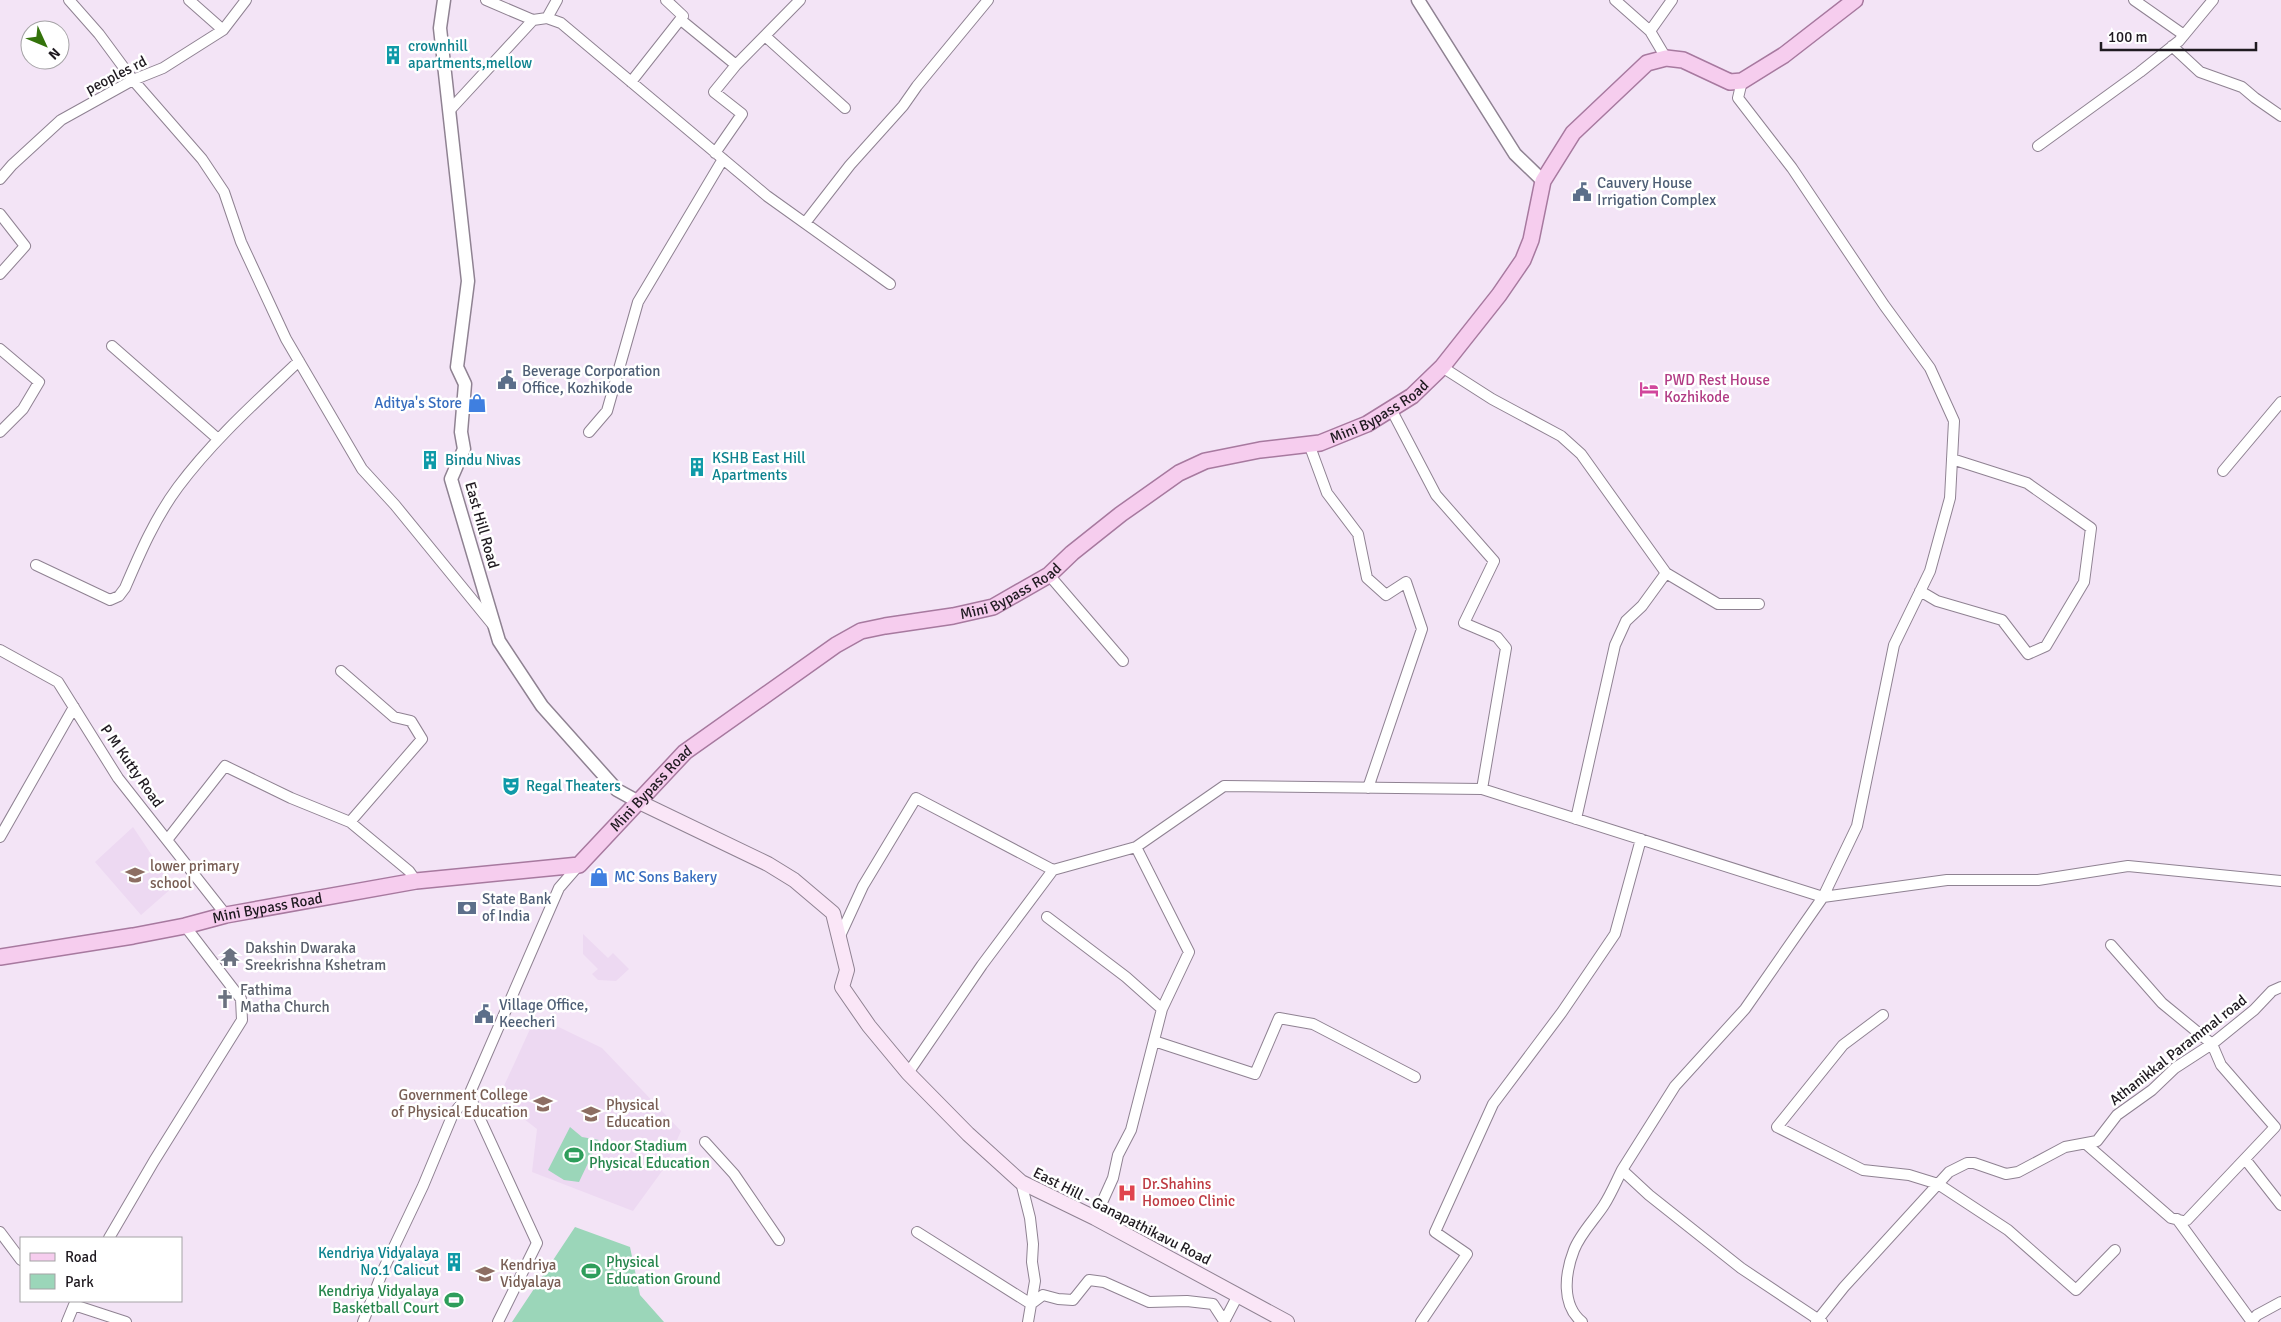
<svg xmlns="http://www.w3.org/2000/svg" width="2281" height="1322" viewBox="0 0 2281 1322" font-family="Signika,sans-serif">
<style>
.built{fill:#edd9f2}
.green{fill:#9bd6b9}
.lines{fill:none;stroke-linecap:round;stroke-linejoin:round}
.minor-casing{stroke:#8f8292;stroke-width:12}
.tertiary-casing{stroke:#8f8292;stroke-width:15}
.secondary-casing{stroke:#8f8292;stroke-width:16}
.primary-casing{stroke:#a7799f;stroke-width:18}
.minor{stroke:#fff;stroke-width:10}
.tertiary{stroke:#fff;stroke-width:12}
.secondary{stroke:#fae6f7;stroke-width:14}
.primary{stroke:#f6cdee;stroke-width:15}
.labels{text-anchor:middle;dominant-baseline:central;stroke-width:5;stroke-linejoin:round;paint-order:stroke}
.culture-label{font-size:15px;fill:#0d838f;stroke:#fff;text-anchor:start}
.street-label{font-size:15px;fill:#1f1a20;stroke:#fff}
.service-label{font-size:15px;fill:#4e5e75;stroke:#fff;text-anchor:start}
.hotel-label{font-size:15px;fill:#b23c85;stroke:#fff;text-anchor:start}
.shop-label{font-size:15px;fill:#366cbe;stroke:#fff;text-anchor:end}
.education-label{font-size:15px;fill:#785e54;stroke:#fff;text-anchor:start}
.worship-label{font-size:15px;fill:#5b616d;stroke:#fff;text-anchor:start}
.leisure-label{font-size:15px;fill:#27864d;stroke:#fff;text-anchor:start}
.health-label{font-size:15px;fill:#be3a42;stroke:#fff;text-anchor:start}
</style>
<rect width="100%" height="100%" fill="#f3e4f6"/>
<path class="built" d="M133,827L173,887L141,915L95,862Z
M583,934L608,958L613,953L629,969L616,981L598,980L592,974L598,969L583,954Z
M536,1016L602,1048L681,1131L665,1167L633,1211L532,1172L537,1129L498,1099Z"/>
<path class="green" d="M570,1127L582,1137L599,1140L579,1182L564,1180L548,1170Z
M575,1227L630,1247L640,1295L664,1322H512Z"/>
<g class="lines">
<g class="minor-casing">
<path id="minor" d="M69,0L99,34L133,80L202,159L224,192L241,242L286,339L362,469L395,505L493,625
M189,0L223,30
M486,0L533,20
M1615,0L1650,31L1666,58
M2134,0L2184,35
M547,18L557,0
M681,20L736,65L714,92L742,114L715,153
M1650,31L1672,0
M765,36L845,108
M2172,46L2200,72L2242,87L2255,98L2281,116
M736,65L800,0
M1742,81L1738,98L1792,168L1884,305L1930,368L1954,421L1950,498L1930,571L1894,645L1857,826L1823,897L1745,1009L1675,1086L1622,1170L1649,1195L1741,1268L1822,1322
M631,82L683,16L666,0
M449,111L533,20L547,18L561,23L767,196L890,284
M2038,146L2140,72L2179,41L2213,0
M0,179L12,165L61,120L133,80L163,68L223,30L246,0
M0,214L25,246L0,274
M805,223L850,165L903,106L917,86L988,0
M112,346L218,439
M0,349L39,382L23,409L0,432
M1442,367L1492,399L1561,436L1581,454L1666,573L1718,604H1759
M1391,409L1436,495L1494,561L1464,623L1497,637L1506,648L1482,789
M589,432L607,411L638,302L723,159
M1309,444L1327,493L1358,534L1367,578L1386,595L1406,582L1422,629L1368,788
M2223,471L2281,402
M36,565L110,600L119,596L125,588C140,553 155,518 178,487C213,440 257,401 299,361
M1049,575L1123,661
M1920,591L1937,601L2002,620L2028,654L2046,646L2084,582L2091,528L2027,483L1952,459
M0,650L58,682L118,778L226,915
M341,671L394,717L411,721L422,739L350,822L409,871L416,881
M1576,819L1615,645L1626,621L1642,606L1666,573
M0,837L74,707
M167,840L225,766L291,798L350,822
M1136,847L1189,952L1162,1009
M1047,917L1126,977L1162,1009L1131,1130L1118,1155L1113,1178L1095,1218
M840,936L863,886L916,798L1053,870
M1883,1015L1843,1045L1777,1127L1863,1170L1909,1175L1938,1184L2008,1230L2076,1290L2115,1250
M1154,1041L1255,1074L1279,1018L1313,1024L1415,1077
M908,1073L982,965L1053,870L1136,847L1224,786L1482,789L1823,897L1947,880H2038L2128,866L2281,881
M705,1142L734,1174L779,1240
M2086,1144L2171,1218L2183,1221L2187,1220L2275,1127L2221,1065L2212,1044L2162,1003L2111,945
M2245,1159L2281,1205
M1021,1182L1030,1218L1033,1244L1032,1262L1035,1281L1028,1322
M2177,1219L2252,1322
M0,1232L21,1260
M917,1232L1031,1304L1043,1295L1058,1299L1073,1300L1089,1280L1104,1282L1149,1302L1187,1301L1213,1304L1224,1321
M109,1238L154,1161L242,1020L241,999L185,926
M67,1322L74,1305L126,1322
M363,1322L384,1268L423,1186L453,1114L469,1095
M498,1322L537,1243L469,1095L559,888L579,865
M1224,1322L1238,1295
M1421,1322L1467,1254L1435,1232L1493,1104L1562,1012L1615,934L1641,839
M1582,1322C1561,1305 1565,1273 1574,1250C1580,1234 1595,1219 1604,1205C1611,1194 1616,1182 1622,1170
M1816,1322L1844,1287L1949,1172L1967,1163H1974L2006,1174L2018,1172L2065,1147L2097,1141L2117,1115L2152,1090L2175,1068L2212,1044L2254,1010L2272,991L2281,987
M2251,1322L2257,1315L2281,1302"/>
</g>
<g class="tertiary-casing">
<path id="tertiary" d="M444,0L440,28L468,281L457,367L465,384L461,432L464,449L451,479L499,641L542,706L617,790L637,801
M1418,0L1515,154L1543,181"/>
</g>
<g class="secondary-casing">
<path id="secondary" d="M637,801L768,864L794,880L833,913L847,970L842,987L869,1026L908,1073L968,1134L1021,1182L1095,1218L1287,1322"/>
</g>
<g class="primary-casing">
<g id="primary">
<path id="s1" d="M0,957L133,936L185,926L226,915L416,881L579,865L685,752L836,645L861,631L885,626L953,616L993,607L1049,575L1072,553L1121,514L1179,473L1205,461L1260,450L1320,443L1367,424L1412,396L1442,367L1499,295L1523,260L1531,240L1543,181L1573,133L1647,63L1666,58L1683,60L1730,82L1742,81L1784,55L1855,0"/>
</g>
</g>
<use href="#minor" class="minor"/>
<use href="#tertiary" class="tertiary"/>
<use href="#secondary" class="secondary"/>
<use href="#primary" class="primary"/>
</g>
<defs>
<g id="building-bare" transform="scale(1.5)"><path d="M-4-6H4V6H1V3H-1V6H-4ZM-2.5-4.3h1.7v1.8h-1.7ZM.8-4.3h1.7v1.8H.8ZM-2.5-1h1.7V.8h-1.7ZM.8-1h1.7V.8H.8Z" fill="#0f9aa8" stroke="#fff" stroke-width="2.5" paint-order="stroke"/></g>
<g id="civic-bare" transform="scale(1.5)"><path d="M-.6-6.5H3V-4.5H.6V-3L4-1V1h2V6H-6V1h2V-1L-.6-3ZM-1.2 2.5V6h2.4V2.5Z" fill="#5c6f8a" stroke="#fff" stroke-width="2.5" paint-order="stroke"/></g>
<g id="hotel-bare" transform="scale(1.5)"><path d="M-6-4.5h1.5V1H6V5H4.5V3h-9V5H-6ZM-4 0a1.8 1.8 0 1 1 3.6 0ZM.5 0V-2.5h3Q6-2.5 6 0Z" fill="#d1479c" stroke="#fff" stroke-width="2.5" paint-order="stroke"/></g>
<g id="shop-bare" transform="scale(1.5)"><path d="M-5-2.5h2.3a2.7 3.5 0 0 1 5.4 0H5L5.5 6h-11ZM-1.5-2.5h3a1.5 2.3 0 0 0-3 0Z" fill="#3f7fe0" stroke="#fff" stroke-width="2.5" paint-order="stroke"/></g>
<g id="theatre-bare" transform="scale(1.5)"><path d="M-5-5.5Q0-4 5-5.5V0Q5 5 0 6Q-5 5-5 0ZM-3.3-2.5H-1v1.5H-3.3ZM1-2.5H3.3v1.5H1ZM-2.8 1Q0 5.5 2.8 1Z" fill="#0f9aa8" stroke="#fff" stroke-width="2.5" paint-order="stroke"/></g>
<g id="school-bare" transform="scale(1.5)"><path d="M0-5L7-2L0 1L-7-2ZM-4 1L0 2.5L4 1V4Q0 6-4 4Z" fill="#8d6e63" stroke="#fff" stroke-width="2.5" paint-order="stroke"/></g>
<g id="bank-bare" transform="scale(1.5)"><path d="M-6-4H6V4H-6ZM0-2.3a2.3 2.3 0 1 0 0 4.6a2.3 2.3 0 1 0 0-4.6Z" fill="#5c6f8a" stroke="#fff" stroke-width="2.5" paint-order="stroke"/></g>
<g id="temple-bare" transform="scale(1.5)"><path d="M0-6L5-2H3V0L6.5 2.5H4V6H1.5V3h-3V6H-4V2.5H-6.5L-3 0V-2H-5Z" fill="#6b7280" stroke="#fff" stroke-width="2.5" paint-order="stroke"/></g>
<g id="church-bare" transform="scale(1.5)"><path d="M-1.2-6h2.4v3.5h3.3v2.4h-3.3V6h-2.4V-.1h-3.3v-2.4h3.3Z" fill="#6b7280" stroke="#fff" stroke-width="2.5" paint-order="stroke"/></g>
<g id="university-bare" transform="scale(1.5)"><path d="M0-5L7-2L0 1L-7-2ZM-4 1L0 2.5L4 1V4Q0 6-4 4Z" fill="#8d6e63" stroke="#fff" stroke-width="2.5" paint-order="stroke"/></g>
<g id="stadium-bare" transform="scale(1.5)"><path d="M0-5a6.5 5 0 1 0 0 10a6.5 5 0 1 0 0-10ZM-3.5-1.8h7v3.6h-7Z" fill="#2e9e5b" stroke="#fff" stroke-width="2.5" paint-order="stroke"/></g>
<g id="hospital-bare" transform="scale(1.5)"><path d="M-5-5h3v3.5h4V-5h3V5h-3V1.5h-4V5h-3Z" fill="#e0444e" stroke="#fff" stroke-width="2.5" paint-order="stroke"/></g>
</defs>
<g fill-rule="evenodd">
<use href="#building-bare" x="393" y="55"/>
<use href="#civic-bare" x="1582" y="192"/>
<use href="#civic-bare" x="507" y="380"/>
<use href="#hotel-bare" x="1649" y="389"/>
<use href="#shop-bare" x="477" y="403"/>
<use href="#building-bare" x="430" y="460"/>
<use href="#building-bare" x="697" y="467"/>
<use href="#theatre-bare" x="511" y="786"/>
<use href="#school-bare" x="135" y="875"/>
<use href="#shop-bare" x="599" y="877"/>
<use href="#bank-bare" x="467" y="908"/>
<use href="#temple-bare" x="230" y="957"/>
<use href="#church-bare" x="225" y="999"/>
<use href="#civic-bare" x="484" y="1014"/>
<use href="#university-bare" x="543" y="1104"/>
<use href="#university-bare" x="591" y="1114"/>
<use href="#stadium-bare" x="574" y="1155"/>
<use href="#hospital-bare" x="1127" y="1193"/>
<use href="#building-bare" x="454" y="1262"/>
<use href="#stadium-bare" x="591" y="1271"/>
<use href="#school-bare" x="485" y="1274"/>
<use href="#stadium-bare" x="454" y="1300"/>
</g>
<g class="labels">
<g class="culture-label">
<text x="408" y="46">crownhill<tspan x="408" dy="17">apartments,mellow</tspan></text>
<text x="712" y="458">KSHB East Hill<tspan x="712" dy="17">Apartments</tspan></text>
<text x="445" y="460">Bindu Nivas</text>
<text x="526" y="786">Regal Theaters</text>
<text x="439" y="1253" text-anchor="end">Kendriya Vidyalaya<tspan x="439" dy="17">No.1 Calicut</tspan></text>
</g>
<g class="street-label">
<text transform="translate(116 75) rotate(-27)">peoples rd</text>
<text stroke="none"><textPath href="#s1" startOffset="1532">Mini Bypass Road</textPath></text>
<text transform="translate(482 525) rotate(74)">East Hill Road</text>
<text stroke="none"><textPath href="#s1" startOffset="1112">Mini Bypass Road</textPath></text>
<text transform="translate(132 766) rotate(55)">P M Kutty Road</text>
<text stroke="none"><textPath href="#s1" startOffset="692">Mini Bypass Road</textPath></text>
<text stroke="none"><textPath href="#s1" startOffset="272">Mini Bypass Road</textPath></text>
<text transform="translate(2178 1050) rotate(-38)">Athanikkal Parammal road</text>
<text transform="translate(1122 1216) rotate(27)">East Hill - Ganapathikavu Road</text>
</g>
<g class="service-label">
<text x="1597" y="183">Cauvery House<tspan x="1597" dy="17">Irrigation Complex</tspan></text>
<text x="522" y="371">Beverage Corporation<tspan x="522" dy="17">Office, Kozhikode</tspan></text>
<text x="482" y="899">State Bank<tspan x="482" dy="17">of India</tspan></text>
<text x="499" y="1005">Village Office,<tspan x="499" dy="17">Keecheri</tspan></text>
</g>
<g class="hotel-label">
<text x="1664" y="380">PWD Rest House<tspan x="1664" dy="17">Kozhikode</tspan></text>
</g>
<g class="shop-label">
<text x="462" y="403">Aditya's Store</text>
<text x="614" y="877" text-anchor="start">MC Sons Bakery</text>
</g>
<g class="education-label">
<text x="150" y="866">lower primary<tspan x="150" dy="17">school</tspan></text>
<text x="528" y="1095" text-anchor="end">Government College<tspan x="528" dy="17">of Physical Education</tspan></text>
<text x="606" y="1105">Physical<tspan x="606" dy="17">Education</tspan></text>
<text x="500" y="1265">Kendriya<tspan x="500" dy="17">Vidyalaya</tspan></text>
</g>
<g class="worship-label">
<text x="245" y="948">Dakshin Dwaraka<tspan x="245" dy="17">Sreekrishna Kshetram</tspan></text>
<text x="240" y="990">Fathima<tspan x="240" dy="17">Matha Church</tspan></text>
</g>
<g class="leisure-label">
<text x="589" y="1146">Indoor Stadium<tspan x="589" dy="17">Physical Education</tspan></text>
<text x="606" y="1262">Physical<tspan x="606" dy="17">Education Ground</tspan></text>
<text x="439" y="1291" text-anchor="end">Kendriya Vidyalaya<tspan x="439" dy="17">Basketball Court</tspan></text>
</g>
<g class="health-label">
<text x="1142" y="1184">Dr.Shahins<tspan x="1142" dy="17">Homoeo Clinic</tspan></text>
</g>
</g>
<rect x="20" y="1237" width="162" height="65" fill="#ffffff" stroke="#a5a3a6"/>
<rect x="30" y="1253" width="25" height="8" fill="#f6cdee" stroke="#a5a3a6"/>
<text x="65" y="1262" font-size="15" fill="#1f1a20">Road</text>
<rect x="30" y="1274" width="25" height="15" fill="#9bd6b9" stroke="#a5a3a6"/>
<text x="65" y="1287" font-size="15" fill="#1f1a20">Park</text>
<g transform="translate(45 45) rotate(134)"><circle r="24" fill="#ffffff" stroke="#a5a3a6"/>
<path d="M0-4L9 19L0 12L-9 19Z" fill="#34730b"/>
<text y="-8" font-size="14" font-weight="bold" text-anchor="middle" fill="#1f1a20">N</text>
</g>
<path d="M2101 42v8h155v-8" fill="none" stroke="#1f1a20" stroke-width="2.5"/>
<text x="2108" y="42" font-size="15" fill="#1f1a20" stroke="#ffffff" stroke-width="4" paint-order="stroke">100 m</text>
</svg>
